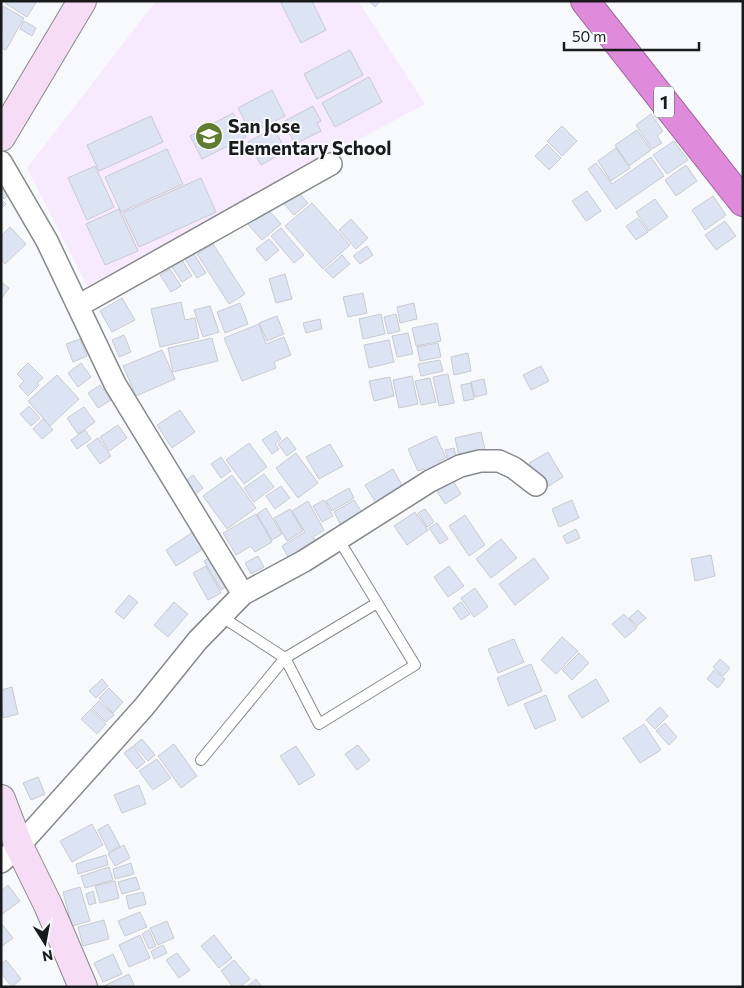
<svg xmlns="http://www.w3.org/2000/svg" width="744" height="988" viewBox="0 0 744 988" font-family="Commissioner,sans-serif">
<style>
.education{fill:#f7eafe}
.building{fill:#dce4f4;stroke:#c9cbcf}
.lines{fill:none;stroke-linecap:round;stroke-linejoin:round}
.lane-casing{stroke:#87898c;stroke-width:12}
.street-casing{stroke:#87898c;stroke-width:24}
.secondary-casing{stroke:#87898c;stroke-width:30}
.highway-casing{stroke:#9a6398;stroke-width:30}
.lane{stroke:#fff;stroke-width:10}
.street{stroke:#fff;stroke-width:21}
.secondary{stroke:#f6dcf4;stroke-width:28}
.highway{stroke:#e08adc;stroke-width:28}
.labels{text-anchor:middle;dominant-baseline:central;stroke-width:4;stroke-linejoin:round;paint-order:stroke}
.shield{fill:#f7f9fd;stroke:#5c5d5f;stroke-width:1}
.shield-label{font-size:18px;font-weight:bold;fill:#191a1b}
.poi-label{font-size:19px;font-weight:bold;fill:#191a1b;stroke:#f7f9fd;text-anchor:start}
</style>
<rect width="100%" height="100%" fill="#f7f9fd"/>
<path class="education" d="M156,1H358L425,104L87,286L27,168Z"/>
<path class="building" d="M6,1H37L27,17L5,3Z
M280,1H312L326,30L301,43Z
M369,1H380L375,7Z
M3,6L24,18L6,50L1,48Z
M24,21L36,28L32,36L20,29Z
M350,50L363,75L317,99L304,74Z
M369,77L382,102L335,127L322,103Z
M272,90L285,116L251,133L238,108Z
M313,106L321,121L317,123L321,131L295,144L283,122Z
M233,113L246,137L202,159L190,136Z
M651,114L663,131L657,136L662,143L652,149L636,125Z
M151,116L163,142L99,171L87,145Z
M562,126L577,141L562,156L547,141Z
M274,128L286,151L261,165L248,142Z
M637,130L651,150L629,166L615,145Z
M674,141L688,160L667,174L653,155Z
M547,144L561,158L549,170L535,156Z
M616,148L630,168L611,181L598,161Z
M167,149L183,184L121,212L105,177Z
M651,157L664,176L616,209L588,169L596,163L612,184Z
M686,165L697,181L676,196L665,180Z
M95,166L114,207L87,220L68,178Z
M201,178L216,212L139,247L123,213Z
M1,182L11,192L4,199L1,196Z
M587,191L601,211L586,221L572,201Z
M298,192L308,203L294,215L284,204Z
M713,196L726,215L705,230L692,210Z
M1,199L6,204L1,209Z
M655,199L668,217L649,231L636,212Z
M312,203L350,245L323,269L285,226Z
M266,207L281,224L262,240L247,223Z
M119,209L138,251L105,265L86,224Z
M638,218L648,232L636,240L626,226Z
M351,219L368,238L356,249L339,230Z
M725,221L736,236L716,250L705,235Z
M10,227L26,244L5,264L1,260V236Z
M281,228L304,255L294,263L271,236Z
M269,239L279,250L266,261L256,249Z
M213,244L245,294L229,304L197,254Z
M367,246L373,255L360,264L353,256Z
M194,254L206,273L197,278L185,259Z
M342,255L350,264L333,278L325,270Z
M182,260L192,276L182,282L172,267Z
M170,269L181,286L171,292L160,275Z
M285,274L292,299L276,303L269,279Z
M1,282L9,288L1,299Z
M363,293L367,313L348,317L343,297Z
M122,298L135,320L112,332L100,311Z
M181,302L185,320L195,318L199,338L160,347L151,309Z
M240,303L248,324L225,333L217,312Z
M414,303L417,319L400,323L397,307Z
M210,306L219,332L203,337L194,310Z
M381,314L385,334L363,339L359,319Z
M396,314L400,331L388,334L384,317Z
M277,316L284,334L267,341L259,323Z
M320,319L322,329L306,333L303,323Z
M437,323L441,341L416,346L412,328Z
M259,324L266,344L284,337L291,355L274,362L276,368L242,381L224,338Z
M408,333L413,354L397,357L392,336Z
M124,335L131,352L119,357L112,340Z
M212,338L218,361L173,372L168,348Z
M80,339L87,356L73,362L66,344Z
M389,340L394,362L369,368L364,345Z
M438,343L441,357L420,361L417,347Z
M162,350L175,379L136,396L123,366Z
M468,353L471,371L454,375L451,357Z
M440,360L443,371L421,376L418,364Z
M28,363L43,378L37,383L39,385L28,396L19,386L24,381L17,374Z
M81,363L91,377L78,387L68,373Z
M541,366L549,381L531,390L523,375Z
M448,374L454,403L439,406L433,377Z
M57,375L79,399L50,426L28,401Z
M412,376L418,404L399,408L393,380Z
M390,377L394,396L374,401L369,381Z
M430,378L436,402L421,405L415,381Z
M484,379L487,394L475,397L471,382Z
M471,383L474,399L464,401L461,385Z
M100,385L111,400L98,408L88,393Z
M29,406L40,418L31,426L20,414Z
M84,407L95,422L78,434L67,418Z
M180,410L195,432L172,448L157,425Z
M43,419L53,430L42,439L33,429Z
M118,425L127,438L109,451L100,437Z
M85,430L91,439L77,449L71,440Z
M276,431L281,439L275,444L279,449L272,454L262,440Z
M481,432L486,454L460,460L455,438Z
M436,436L446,458L438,462L441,468L427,474L424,469L418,471L408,449Z
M287,437L296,449L287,456L278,444Z
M98,438L111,456L100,464L87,446Z
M249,443L267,467L244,484L226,460Z
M330,444L343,466L319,479L306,457Z
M454,448L457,461L449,463L445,450Z
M548,452L563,477L544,489L529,463Z
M296,453L318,483L298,498L276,468Z
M221,457L231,471L221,478L211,464Z
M393,469L403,487L376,503L365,485Z
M264,474L274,487L254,502L244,488Z
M193,475L203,488L191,498L181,484Z
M232,475L256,508L227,529L203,496Z
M453,481L461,494L445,504L437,491Z
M281,486L290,498L275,509L266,496Z
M349,488L354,498L332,511L326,501Z
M324,500L333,516L322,522L313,506Z
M354,500L363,514L342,527L334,512Z
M572,500L579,518L559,527L552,509Z
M308,501L324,530L313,537L320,548L292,564L282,546L305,532L292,511Z
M266,508L282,534L272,540L257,514Z
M290,509L303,531L287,541L274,518Z
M425,509L434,522L427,527L418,513Z
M415,512L428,530L407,545L394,526Z
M256,514L272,542L255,552L251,546L236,555L223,533Z
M465,515L485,545L469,556L449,526Z
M437,523L448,539L440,544L429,528Z
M576,529L580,538L567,544L563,536Z
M193,532L203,549L176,566L166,550Z
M501,539L517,558L491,578L476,559Z
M711,555L715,576L695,581L691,559Z
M258,556L264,567L251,574L245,563Z
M211,557L227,586L221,590L204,561Z
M534,558L549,578L515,605L499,584Z
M206,566L221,593L208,600L193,573Z
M449,566L464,586L448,597L434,577Z
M475,588L488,607L474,617L461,598Z
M129,595L138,602L124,619L115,612Z
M174,602L188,614L168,637L154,625Z
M461,602L470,614L461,620L453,608Z
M638,610L646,618L637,626L629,618Z
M624,614L637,628L625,638L612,624Z
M562,637L578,651L556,674L541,660Z
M514,639L524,662L498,673L488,649Z
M579,653L589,663L572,680L562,670Z
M720,659L730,668L723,676L713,667Z
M531,664L542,691L508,706L497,678Z
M714,670L725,679L718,688L707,679Z
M102,679L108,686L96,698L89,691Z
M596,679L609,701L582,718L568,696Z
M12,687L18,714L3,718L1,690Z
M109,688L123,702L113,713L99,698Z
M546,695L556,720L535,729L524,704Z
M99,701L114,715L106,722L92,708Z
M660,707L668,716L655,729L646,720Z
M91,709L106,724L97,734L81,719Z
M665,723L677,737L669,745L656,731Z
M644,724L661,750L640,763L623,738Z
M142,739L155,755L148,761L134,745Z
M174,744L197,776L181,788L158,756Z
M358,745L370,760L357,770L345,754Z
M133,746L145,762L137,769L124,753Z
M296,746L315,775L299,785L280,756Z
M157,759L171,778L153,790L139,771Z
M38,777L45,794L31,800L23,783Z
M139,785L146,804L122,813L114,795Z
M92,824L103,845L72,862L60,841Z
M108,824L120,846L109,852L98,830Z
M124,845L130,858L115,866L108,854Z
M106,855L108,865L78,874L76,864Z
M131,863L134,874L115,879L113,869Z
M109,867L113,880L85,888L81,876Z
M136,877L140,889L122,894L118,882Z
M115,881L119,898L100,903L95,886Z
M8,885L20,901L1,915V891Z
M80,887L90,921L72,926L63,892Z
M93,891L96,903L89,905L86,894Z
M143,892L146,904L129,909L126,896Z
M140,912L147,927L125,936L118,921Z
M104,920L109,939L83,946L78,927Z
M167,921L174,938L158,945L150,928Z
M1,923L13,938L1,947Z
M149,930L156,946L149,949L142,934Z
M140,935L150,958L129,967L119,945Z
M214,935L232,958L219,968L201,946Z
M163,945L167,953L154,959L151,951Z
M177,953L190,970L179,978L166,960Z
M113,954L122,974L103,982L94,963Z
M6,960L21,979L12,987L1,973V964Z
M234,960L250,979L240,987H233L221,971Z
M129,974L135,987H102Z
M256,979L262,987H247Z"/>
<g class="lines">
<g class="lane-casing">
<path id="lane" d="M222,617L285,658L319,724L415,665L339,540
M201,760L285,658L377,603"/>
</g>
<g class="street-casing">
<path id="street" d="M1,162L47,241L115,384L243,594
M78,306L331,164
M1,862L19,846L143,708L198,640L243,594L304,561L430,481L460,466L480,461H499L514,468L536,485"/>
</g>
<g class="secondary-casing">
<path id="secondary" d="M1,137L82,1
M1,799L19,846L48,905L83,987"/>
</g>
<g class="highway-casing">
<path id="highway" d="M585,1L743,202"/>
</g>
<use href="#lane" class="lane"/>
<use href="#street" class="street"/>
<use href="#secondary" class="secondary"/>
<use href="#highway" class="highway"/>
</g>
<defs>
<g id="school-disc" transform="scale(1.4375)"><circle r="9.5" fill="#607c31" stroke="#f7f9fd"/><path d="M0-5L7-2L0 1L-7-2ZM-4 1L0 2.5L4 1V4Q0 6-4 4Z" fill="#fff"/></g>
</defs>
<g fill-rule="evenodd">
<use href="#school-disc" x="209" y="136"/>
</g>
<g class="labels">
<rect class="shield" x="654" y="86.5" width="20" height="31" rx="4"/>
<g class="shield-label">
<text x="664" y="102">1</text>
</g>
<g class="poi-label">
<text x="228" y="125">San Jose<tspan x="228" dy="22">Elementary School</tspan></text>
</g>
</g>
<rect width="744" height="988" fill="none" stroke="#191a1b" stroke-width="5"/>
<g transform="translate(45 943) rotate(169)" stroke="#f7f9fd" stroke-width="4" paint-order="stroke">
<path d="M0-4L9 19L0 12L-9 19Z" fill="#191a1b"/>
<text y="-8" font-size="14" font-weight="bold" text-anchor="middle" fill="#191a1b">N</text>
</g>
<path d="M564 42v8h135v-8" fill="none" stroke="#191a1b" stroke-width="2.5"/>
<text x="572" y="42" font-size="15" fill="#191a1b" stroke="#f7f9fd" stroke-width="4" paint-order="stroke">50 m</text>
</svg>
